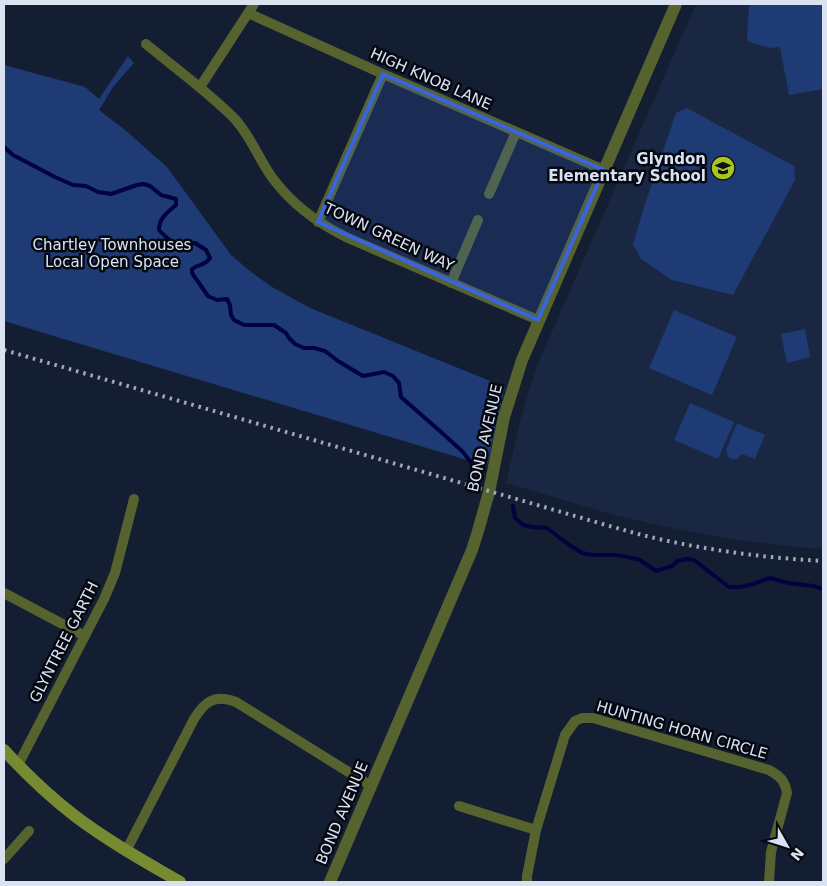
<svg xmlns="http://www.w3.org/2000/svg" width="827" height="886" viewBox="0 0 827 886" font-family="'DejaVu Sans',sans-serif">
<style>
.built{fill:#192742}
.green{fill:#1f3b75}
.lines{fill:none;stroke-linecap:round;stroke-linejoin:round}
.stream{stroke:#00033f;stroke-width:4}
.minor{stroke:#56632f;stroke-width:10}
.tertiary{stroke:#56632f;stroke-width:12}
.secondary{stroke:#768a32;stroke-width:12}
.rail{stroke:#a0a9b9;stroke-width:4;stroke-dasharray:2.5 5;stroke-linecap:butt}
.marked{fill:#3964dc;fill-opacity:0.2;stroke:#3964dc;stroke-width:4;stroke-linejoin:round}
.labels{text-anchor:middle;dominant-baseline:central;stroke-width:5;stroke-linejoin:round;paint-order:stroke}
.street-label{font-size:15px;fill:#dae2f1;stroke:#050811}
.poi-label{font-size:15px;font-weight:bold;fill:#dae2f1;stroke:#050811;text-anchor:end}
.park-label{font-size:15px;fill:#d9e3f6;stroke:#050811}
</style>
<rect width="100%" height="100%" fill="#131e33"/>
<path class="built" d="M696,4H823V549L798,547L730,539L662,526L611,514L506,483L520,421L536,368Z"/>
<path class="green" d="M749,4H823V89L789,95L780,47L769,48L747,41Z
M128,56L134,63L113,87L99,110L125,130L167,167L231,255L251,272L272,287L310,308L505,387L487,466L4,321V65L85,87L99,99Z
M687,108L794,166L795,180L733,295L672,280L641,259L633,244L645,204L676,113Z
M674,310L737,337L712,395L649,368Z
M805,329L810,357L787,363L781,334Z
M690,403L734,422L718,459L674,440Z
M737,423L765,435L755,459L742,454C738,460 734,461 728,457L726,450Z"/>
<g class="lines">
<path class="stream" d="M4,147L13,155L55,177L73,185L86,186L98,192L111,194L137,185L144,184L150,186L161,195L176,199V205C167,213 159,218 159,230C172,244 176,246 195,243L206,250L210,258C203,267 200,263 192,269V273L208,296L217,300L227,299L230,305L231,315L234,320L244,325H274L286,333L289,338L295,344L304,348H314L325,351L338,361L363,376L384,372L393,376L399,383L401,397L441,432L462,451L482,476
M513,506L515,518L523,525L532,527L547,528L568,544L582,553L593,555H615L628,557L640,560L656,571L672,566L677,561L687,559L694,560L729,587H741L753,584L770,578L788,583L813,586L823,589"/>
<path class="minor" d="M248,13L383,74L604,170
M146,44C175,68 207,91 234,118C250,135 258,157 271,176C291,204 317,223 348,238L538,320
M200,87L254,4
M489,194L516,132
M318,222L383,74
M451,283L478,220
M4,593L85,636
M18,765L104,599L115,573L134,499
M459,806L536,830
M126,851L194,719C205,701 215,694 236,702L371,786
M4,859L29,831
M527,882V876L536,830L565,735L575,721L582,718H593L769,770C780,776 785,781 787,793L771,852L769,882"/>
<path class="tertiary" d="M330,882L472,550L478,531L489,492L504,417L522,360L676,4"/>
<path class="secondary" d="M4,750C26,774 49,796 75,816C108,841 144,861 180,882"/>
<path class="rail" d="M4,350L606,525C624,530 641,535 659,539C713,551 768,558 823,561"/>
</g>
<path class="marked" d="M383,74L604,170L538,320L318,222Z"/>
<defs>
<g id="school-disc" transform="scale(1.25)"><circle r="9.5" fill="#a7c71e" stroke="#050811"/><path d="M0-5L7-2L0 1L-7-2ZM-4 1L0 2.5L4 1V4Q0 6-4 4Z" fill="#111"/></g>
</defs>
<g fill-rule="evenodd">
<use href="#school-disc" x="723" y="168"/>
</g>
<g class="labels">
<g class="street-label">
<text transform="translate(431 79) rotate(24)">HIGH KNOB LANE</text>
<text transform="translate(389 237) rotate(25)">TOWN GREEN WAY</text>
<text transform="translate(485 438) rotate(-77)">BOND AVENUE</text>
<text transform="translate(64 642) rotate(-63)">GLYNTREE GARTH</text>
<text transform="translate(682 730) rotate(16)">HUNTING HORN CIRCLE</text>
<text transform="translate(342 813) rotate(-67)">BOND AVENUE</text>
</g>
<g class="poi-label">
<text x="706" y="159">Glyndon<tspan x="706" dy="17">Elementary School</tspan></text>
</g>
<g class="park-label">
<text x="112" y="245">Chartley Townhouses<tspan x="112" dy="17">Local Open Space</tspan></text>
</g>
</g>
<rect width="827" height="886" fill="none" stroke="#dae2f1" stroke-width="10"/>
<g transform="translate(787 846) rotate(129)" stroke="#050811" stroke-width="4" paint-order="stroke">
<path d="M0-4L9 19L0 12L-9 19Z" fill="#dae2f1"/>
<text y="-8" font-size="14" font-weight="bold" text-anchor="middle" fill="#dae2f1">N</text>
</g>
</svg>
